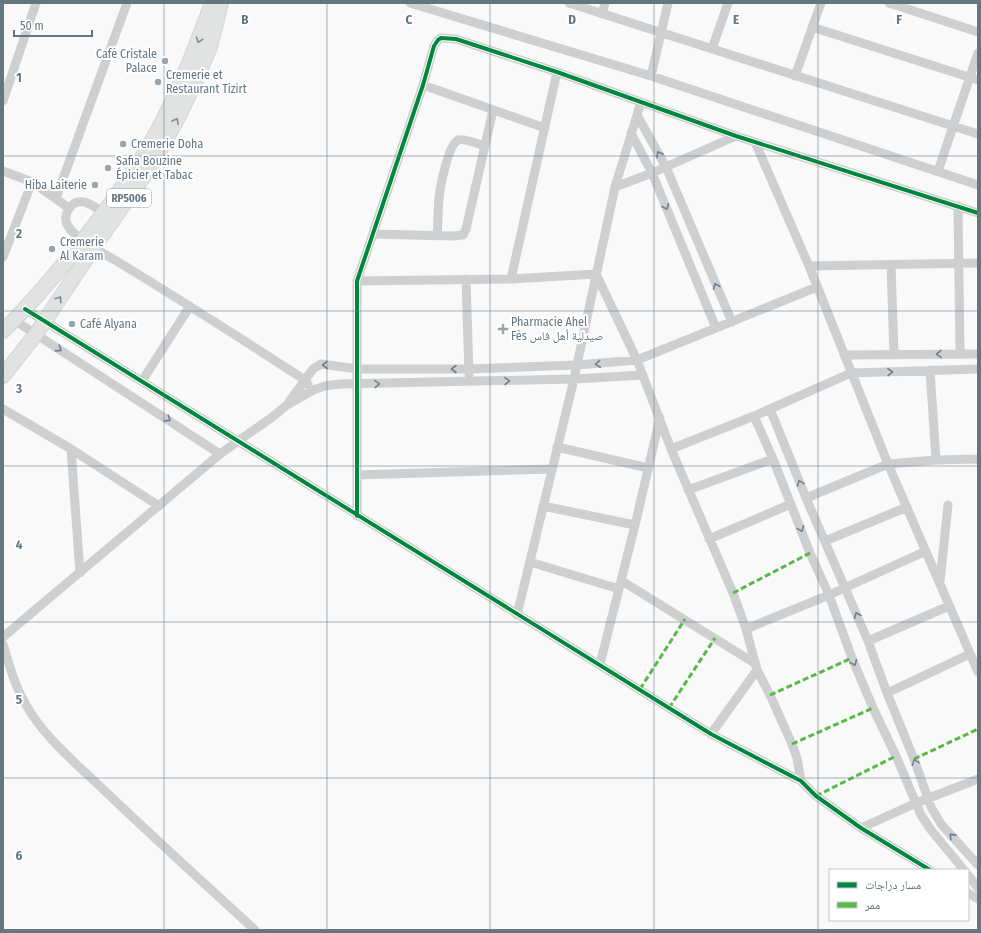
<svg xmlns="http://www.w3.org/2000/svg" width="981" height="933" viewBox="0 0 981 933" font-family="'Fira Sans Condensed','Noto Naskh Arabic',sans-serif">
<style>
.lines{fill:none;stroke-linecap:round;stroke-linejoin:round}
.primary-casing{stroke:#d5d6d7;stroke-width:16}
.minor{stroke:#cecfd0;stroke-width:9}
.primary{stroke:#e1e2e2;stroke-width:14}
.quiet{stroke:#58b947;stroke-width:3;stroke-dasharray:6 3;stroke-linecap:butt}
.cycleway-casing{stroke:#fff;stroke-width:6}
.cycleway{stroke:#00873e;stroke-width:4}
.oneway{stroke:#7e8c96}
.oneway2{stroke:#707f8b}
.grid{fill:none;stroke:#657683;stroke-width:1;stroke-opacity:0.55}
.poi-dot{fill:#99a4ac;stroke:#fff;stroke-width:1.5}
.labels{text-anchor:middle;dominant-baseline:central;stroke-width:4;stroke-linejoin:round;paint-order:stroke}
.shield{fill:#fff;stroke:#939fa8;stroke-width:1}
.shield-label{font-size:11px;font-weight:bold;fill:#657683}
.poi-label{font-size:12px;fill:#657683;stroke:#fff;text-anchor:start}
.grid-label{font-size:13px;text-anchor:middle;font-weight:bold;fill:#657683;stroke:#fff;stroke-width:4;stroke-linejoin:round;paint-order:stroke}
</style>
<rect width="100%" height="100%" fill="#f9f9f9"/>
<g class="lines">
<g class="primary-casing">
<path id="primary" d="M3,331C39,296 70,257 100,218C119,191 139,166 154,137C178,94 195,49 212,3
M3,376L36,334L94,247L151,166L180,114L200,71L210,47L221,3"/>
</g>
<path class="minor" d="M410,3L651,76L978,185
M569,3L978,134
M889,3L978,32
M602,14L605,3
M812,27L978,80
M712,49L728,3
M651,76L668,3
M795,76L821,3
M423,85L545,128
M3,101L36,3
M637,115L666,167L732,322
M631,133L652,173L716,328
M755,142L809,266L888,464L978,672
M3,171L32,182L69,208
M938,171L978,53
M615,187L652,173L736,136
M56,198L127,3
M958,206L960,354
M107,216C97,208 81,194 70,207C67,211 65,217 66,221C69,236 102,253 115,260C179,299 242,339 305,380L308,384
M373,234L452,236L463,235L466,229L493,110
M437,236C438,223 438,211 439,198C440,188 448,145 458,140C463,138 479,144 485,146
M3,257L32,182
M891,265L894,355
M809,266L978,263
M466,279L469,374
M511,279L557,72
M357,281L511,279L596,274L637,360L671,449L733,593L746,629L757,670L770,695L792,744L797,758L801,781
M25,309L711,734L801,781L816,796L861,828L930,870
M14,320L220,454
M844,355L978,354
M930,370L936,460
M142,381L190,306
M289,402L313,369L321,364L358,369H469L577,365L637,360L817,287
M3,409L71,449L159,506
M770,409L806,498L868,641L887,693L914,759L931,807L941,824L978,865
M754,416L773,459L810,553L829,595L852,658L873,708L896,756L921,815L931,830L964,870
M557,447L648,468
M71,449L80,573
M671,449L754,416L851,373L978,369
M357,475L552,469
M688,490L773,459
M806,498L888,464L936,460L978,459
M543,506L635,525
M357,516V281L423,85L434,46L438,40L441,38L456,39L557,72L736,136L978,213
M709,539L791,504
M825,541L907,507
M530,562L619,589
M622,581L756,664
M940,581L948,505
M517,615L574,379L615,187L641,102
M746,629L829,595L926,551
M3,637L220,454L271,418L287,405L313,390L325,386L340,384L574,379L643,375
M868,641L949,606
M3,644C9,664 14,684 25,703C43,737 79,766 106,792C155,839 205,884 255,930
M600,664L635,525L660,418
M887,693L970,654
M711,734L757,670
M861,828L916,803L978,779
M968,875L978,888
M968,893L978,899"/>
<use href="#primary" class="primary"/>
<path class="quiet" d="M733,593L810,553
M640,689L685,619
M770,695L852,658
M669,708L715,638
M792,744L873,708
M914,759L978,729
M816,796L896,756"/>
<g class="cycleway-casing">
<path id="cycleway" d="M25,309L711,734L801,781L816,796L861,828L930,870
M357,516V281L423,85L434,46L438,40L441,38L456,39L557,72L736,136L978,213"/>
</g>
<use href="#cycleway" class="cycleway"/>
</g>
<defs><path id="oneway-chevron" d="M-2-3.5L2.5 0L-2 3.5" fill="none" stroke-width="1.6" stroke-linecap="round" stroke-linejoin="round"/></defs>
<g class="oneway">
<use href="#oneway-chevron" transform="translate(199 40) rotate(109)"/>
<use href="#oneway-chevron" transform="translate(176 121) rotate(-61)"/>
<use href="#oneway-chevron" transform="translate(59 299) rotate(-56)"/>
</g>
<g class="oneway2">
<use href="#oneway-chevron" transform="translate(659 154) rotate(-119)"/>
<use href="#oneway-chevron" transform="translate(666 207) rotate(67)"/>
<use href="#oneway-chevron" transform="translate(716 286) rotate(-113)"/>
<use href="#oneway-chevron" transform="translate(59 349) rotate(33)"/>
<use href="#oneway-chevron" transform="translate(939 354) rotate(179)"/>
<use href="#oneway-chevron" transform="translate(598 364) rotate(175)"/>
<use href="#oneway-chevron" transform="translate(325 365) rotate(178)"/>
<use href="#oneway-chevron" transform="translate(454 369) rotate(180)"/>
<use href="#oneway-chevron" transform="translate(890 372) rotate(-2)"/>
<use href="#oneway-chevron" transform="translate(507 381) rotate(-1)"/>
<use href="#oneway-chevron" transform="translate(377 384) rotate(-1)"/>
<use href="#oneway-chevron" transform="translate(168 419) rotate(33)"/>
<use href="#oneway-chevron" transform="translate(800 483) rotate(-112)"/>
<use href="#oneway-chevron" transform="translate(801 529) rotate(69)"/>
<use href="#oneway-chevron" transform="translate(857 615) rotate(-113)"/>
<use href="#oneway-chevron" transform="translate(854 663) rotate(67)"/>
<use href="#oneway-chevron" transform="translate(915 762) rotate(-110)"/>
<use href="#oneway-chevron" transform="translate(952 836) rotate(-132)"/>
</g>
<path class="grid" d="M164,3V930M327,3V930M490,3V930M654,3V930M818,3V930M3,156H978M3,311H978M3,466H978M3,622H978M3,778H978"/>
<g class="poi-dot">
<circle cx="165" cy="61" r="4"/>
<circle cx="158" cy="82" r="4"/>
<circle cx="123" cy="144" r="4"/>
<circle cx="108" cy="168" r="4"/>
<circle cx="95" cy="185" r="4"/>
<circle cx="52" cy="249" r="4"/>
<circle cx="72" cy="324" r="4"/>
<path d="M501 323h4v4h4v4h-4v4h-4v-4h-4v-4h4z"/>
</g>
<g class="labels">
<rect class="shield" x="107" y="189" width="44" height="18" rx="3"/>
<g class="shield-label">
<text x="129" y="198">RP5006</text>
</g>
<g class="poi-label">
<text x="157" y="54" text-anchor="end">Café Cristale<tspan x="157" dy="14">Palace</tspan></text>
<text x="166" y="75">Cremerie et<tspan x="166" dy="14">Restaurant Tizirt</tspan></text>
<text x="131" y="144">Cremerie Doha</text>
<text x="116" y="161">Safia Bouzine<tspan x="116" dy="14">Épicier et Tabac</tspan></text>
<text x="87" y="185" text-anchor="end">Hiba Laiterie</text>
<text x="60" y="242">Cremerie<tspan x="60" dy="14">Al Karam</tspan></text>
<text x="511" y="322">Pharmacie Ahel<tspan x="511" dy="14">Fès صيدلية أهل فاس</tspan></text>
<text x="80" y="324">Café Alyana</text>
</g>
</g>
<g class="grid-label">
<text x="245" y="24">B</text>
<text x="409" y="24">C</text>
<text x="572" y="24">D</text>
<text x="736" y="24">E</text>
<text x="899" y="24">F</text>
<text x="19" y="82">1</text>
<text x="19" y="238">2</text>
<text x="19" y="393">3</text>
<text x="19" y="549">4</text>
<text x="19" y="704">5</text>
<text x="19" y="860">6</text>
</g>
<rect width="981" height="933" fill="none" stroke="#657683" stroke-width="8"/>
<rect x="829" y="869" width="140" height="52" fill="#ffffff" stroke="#c1c8cd"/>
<rect x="837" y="882" width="20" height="6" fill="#00873e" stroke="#c1c8cd"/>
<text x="865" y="889" font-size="12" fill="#657683">مسار دراجات</text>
<rect x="837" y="902" width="20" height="6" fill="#58b947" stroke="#c1c8cd"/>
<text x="865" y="909" font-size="12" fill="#657683">ممر</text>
<path d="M14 30v6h78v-6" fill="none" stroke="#657683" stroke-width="2"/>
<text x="20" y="30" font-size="12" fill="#657683" stroke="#ffffff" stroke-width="3" paint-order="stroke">50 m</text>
</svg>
